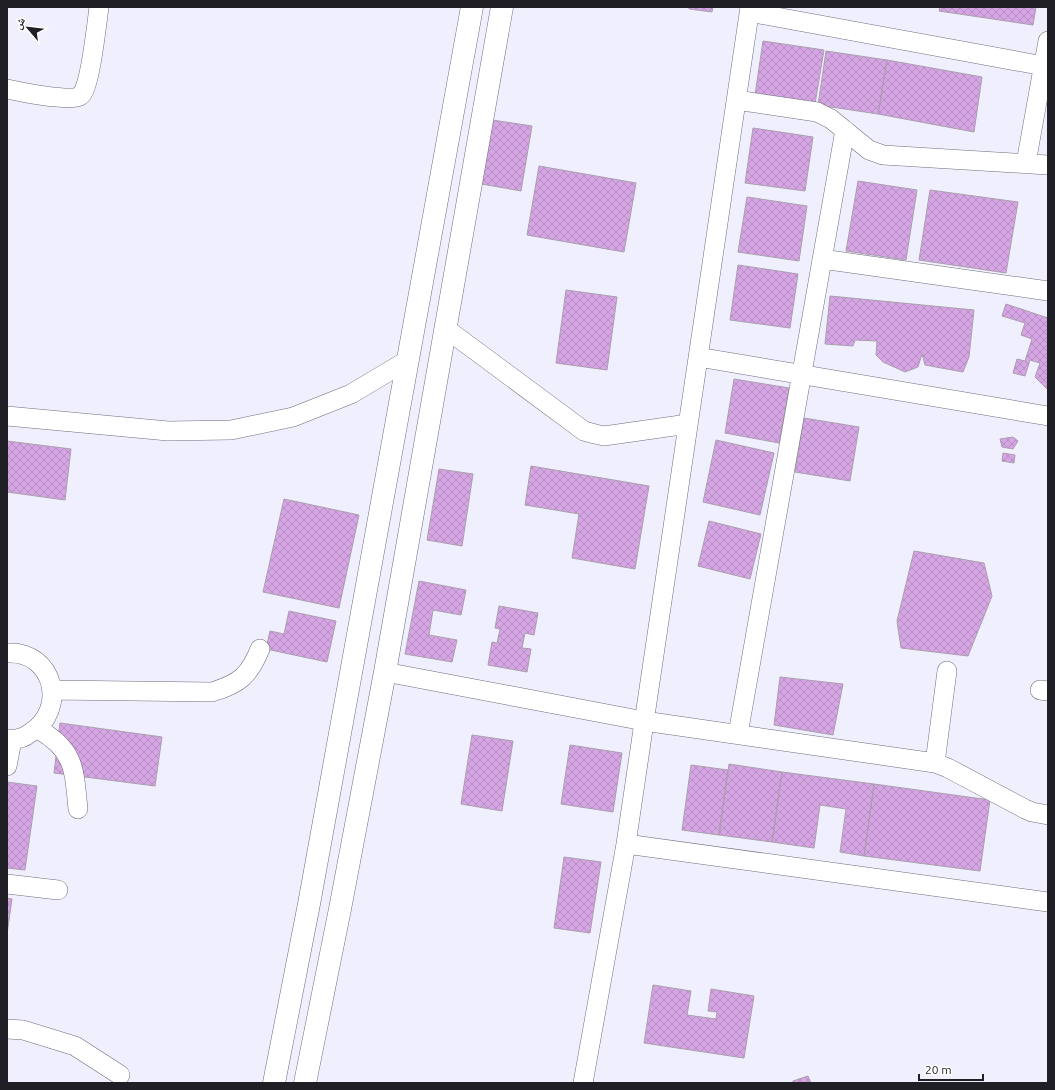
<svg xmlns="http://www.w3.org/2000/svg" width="1055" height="1090" viewBox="0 0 1055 1090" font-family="Ubuntu,'Noto Naskh Arabic',sans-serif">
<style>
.building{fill:url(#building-cross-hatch);stroke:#aa9fad}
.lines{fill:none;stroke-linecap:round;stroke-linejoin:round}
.street-casing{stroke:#6e6d7d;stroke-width:20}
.secondary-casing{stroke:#6e6d7d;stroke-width:23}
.street{stroke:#fff;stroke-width:19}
.secondary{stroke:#fff;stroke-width:22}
</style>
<defs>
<pattern id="building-cross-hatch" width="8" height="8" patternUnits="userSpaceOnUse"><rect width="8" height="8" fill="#d5a5e4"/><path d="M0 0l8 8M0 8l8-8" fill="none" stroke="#b68ec3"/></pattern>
</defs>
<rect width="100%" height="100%" fill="#f0effe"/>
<path class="building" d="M689,7H713L712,12L689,9Z
M940,7H1036L1033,25L939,11Z
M763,41L824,50L815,104L755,95Z
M826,51L887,60L878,114L818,105Z
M887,60L982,77L974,132L878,114Z
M486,119L532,126L521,191L476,183Z
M753,128L813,137L805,191L745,183Z
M539,166L636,183L624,252L527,235Z
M858,181L917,190L906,260L846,251Z
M930,190L1018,202L1006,273L919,260Z
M747,197L807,206L799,261L738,252Z
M738,265L798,274L790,328L730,320Z
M566,290L617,297L607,370L556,363Z
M830,296L974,310L969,357L963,372L925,365L922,354L918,367L905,372L883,362L876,355L877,341L855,340L853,346L825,344Z
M1006,304L1048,318V390L1035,377L1040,363L1030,360L1025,376L1013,373L1017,359L1025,361L1032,339L1021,335L1025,323L1002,316Z
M734,379L789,388L779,443L725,433Z
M804,418L859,427L850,481L795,472Z
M1013,437L1018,441L1013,449L1002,447L1000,439Z
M716,440L774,453L760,515L703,502Z
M7,441L71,449L65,500L7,492Z
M1003,453L1015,455L1014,463L1002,461Z
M531,466L649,486L635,569L572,558L579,514L525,505Z
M439,469L473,474L462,546L427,540Z
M284,499L359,515L339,608L263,592Z
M709,521L761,534L750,579L698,566Z
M914,551L984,563L992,596L968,656L901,648L897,621Z
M419,581L466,590L461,615L433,610L429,635L457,640L452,662L405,654Z
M499,606L538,613L534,635L525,633L522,648L531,649L527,672L488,665L492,642L497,643L500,629L495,628Z
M289,611L336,621L327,662L266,649L270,631L284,634Z
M780,677L843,684L833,735L774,725Z
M60,723L162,737L155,786L54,773Z
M472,735L513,741L502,811L461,804Z
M570,745L622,753L613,812L561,804Z
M729,764L782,772L772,842L719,835Z
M691,765L728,770L719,835L682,830Z
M782,772L874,784L864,856L840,852L846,809L820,805L814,848L772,842Z
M7,782L37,786L25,870L7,868Z
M874,784L990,800L980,871L864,856Z
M564,857L601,862L590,933L554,928Z
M7,898L12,899L7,934Z
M653,985L691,991L687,1015L716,1019L717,1012L708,1011L711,989L754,996L744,1058L644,1043Z
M808,1076L811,1083H793V1081Z"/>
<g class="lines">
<g class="street-casing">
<path id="street" d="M749,12L1044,66
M7,89C21,92 69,102 80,96C90,91 97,21 99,7
M736,100L817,112L831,119L869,150L883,155L1048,165
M1026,163L1048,41
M822,259L1048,291
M445,328L584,431L595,434L604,436L688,424
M698,357L1048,416
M7,416L168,431L231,430L293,417L351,394L408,360
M7,653C53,650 69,709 30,733C24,738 15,740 7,739
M385,672L644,721L935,763L948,768L1025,809L1032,812L1048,815
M53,690L212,692C239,684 249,676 260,649
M1040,690L1048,691
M38,729C75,750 74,769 78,809
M738,734L845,130
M935,763L947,671
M7,766L12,740
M626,844L1048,902
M7,884L58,890
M7,1029L23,1030L75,1046L120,1075
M583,1083L626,844L750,7"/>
</g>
<g class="secondary-casing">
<path id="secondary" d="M274,1083L309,904L472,7
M305,1083L340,909L385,672L502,7"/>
</g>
<use href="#street" class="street"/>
<use href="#secondary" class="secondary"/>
</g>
<rect width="1055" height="1090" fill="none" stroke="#1f1f25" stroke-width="16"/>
<g transform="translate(28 28) rotate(298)" stroke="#ffffff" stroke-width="3" paint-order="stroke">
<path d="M0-3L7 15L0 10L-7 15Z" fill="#1f1f25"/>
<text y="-6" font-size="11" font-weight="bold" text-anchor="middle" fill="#1f1f25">ش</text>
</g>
<path d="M919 1074v6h64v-6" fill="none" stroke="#1f1f25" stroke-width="2"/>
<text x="925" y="1074" font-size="12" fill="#1f1f25" stroke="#ffffff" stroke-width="3" paint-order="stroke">20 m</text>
</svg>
